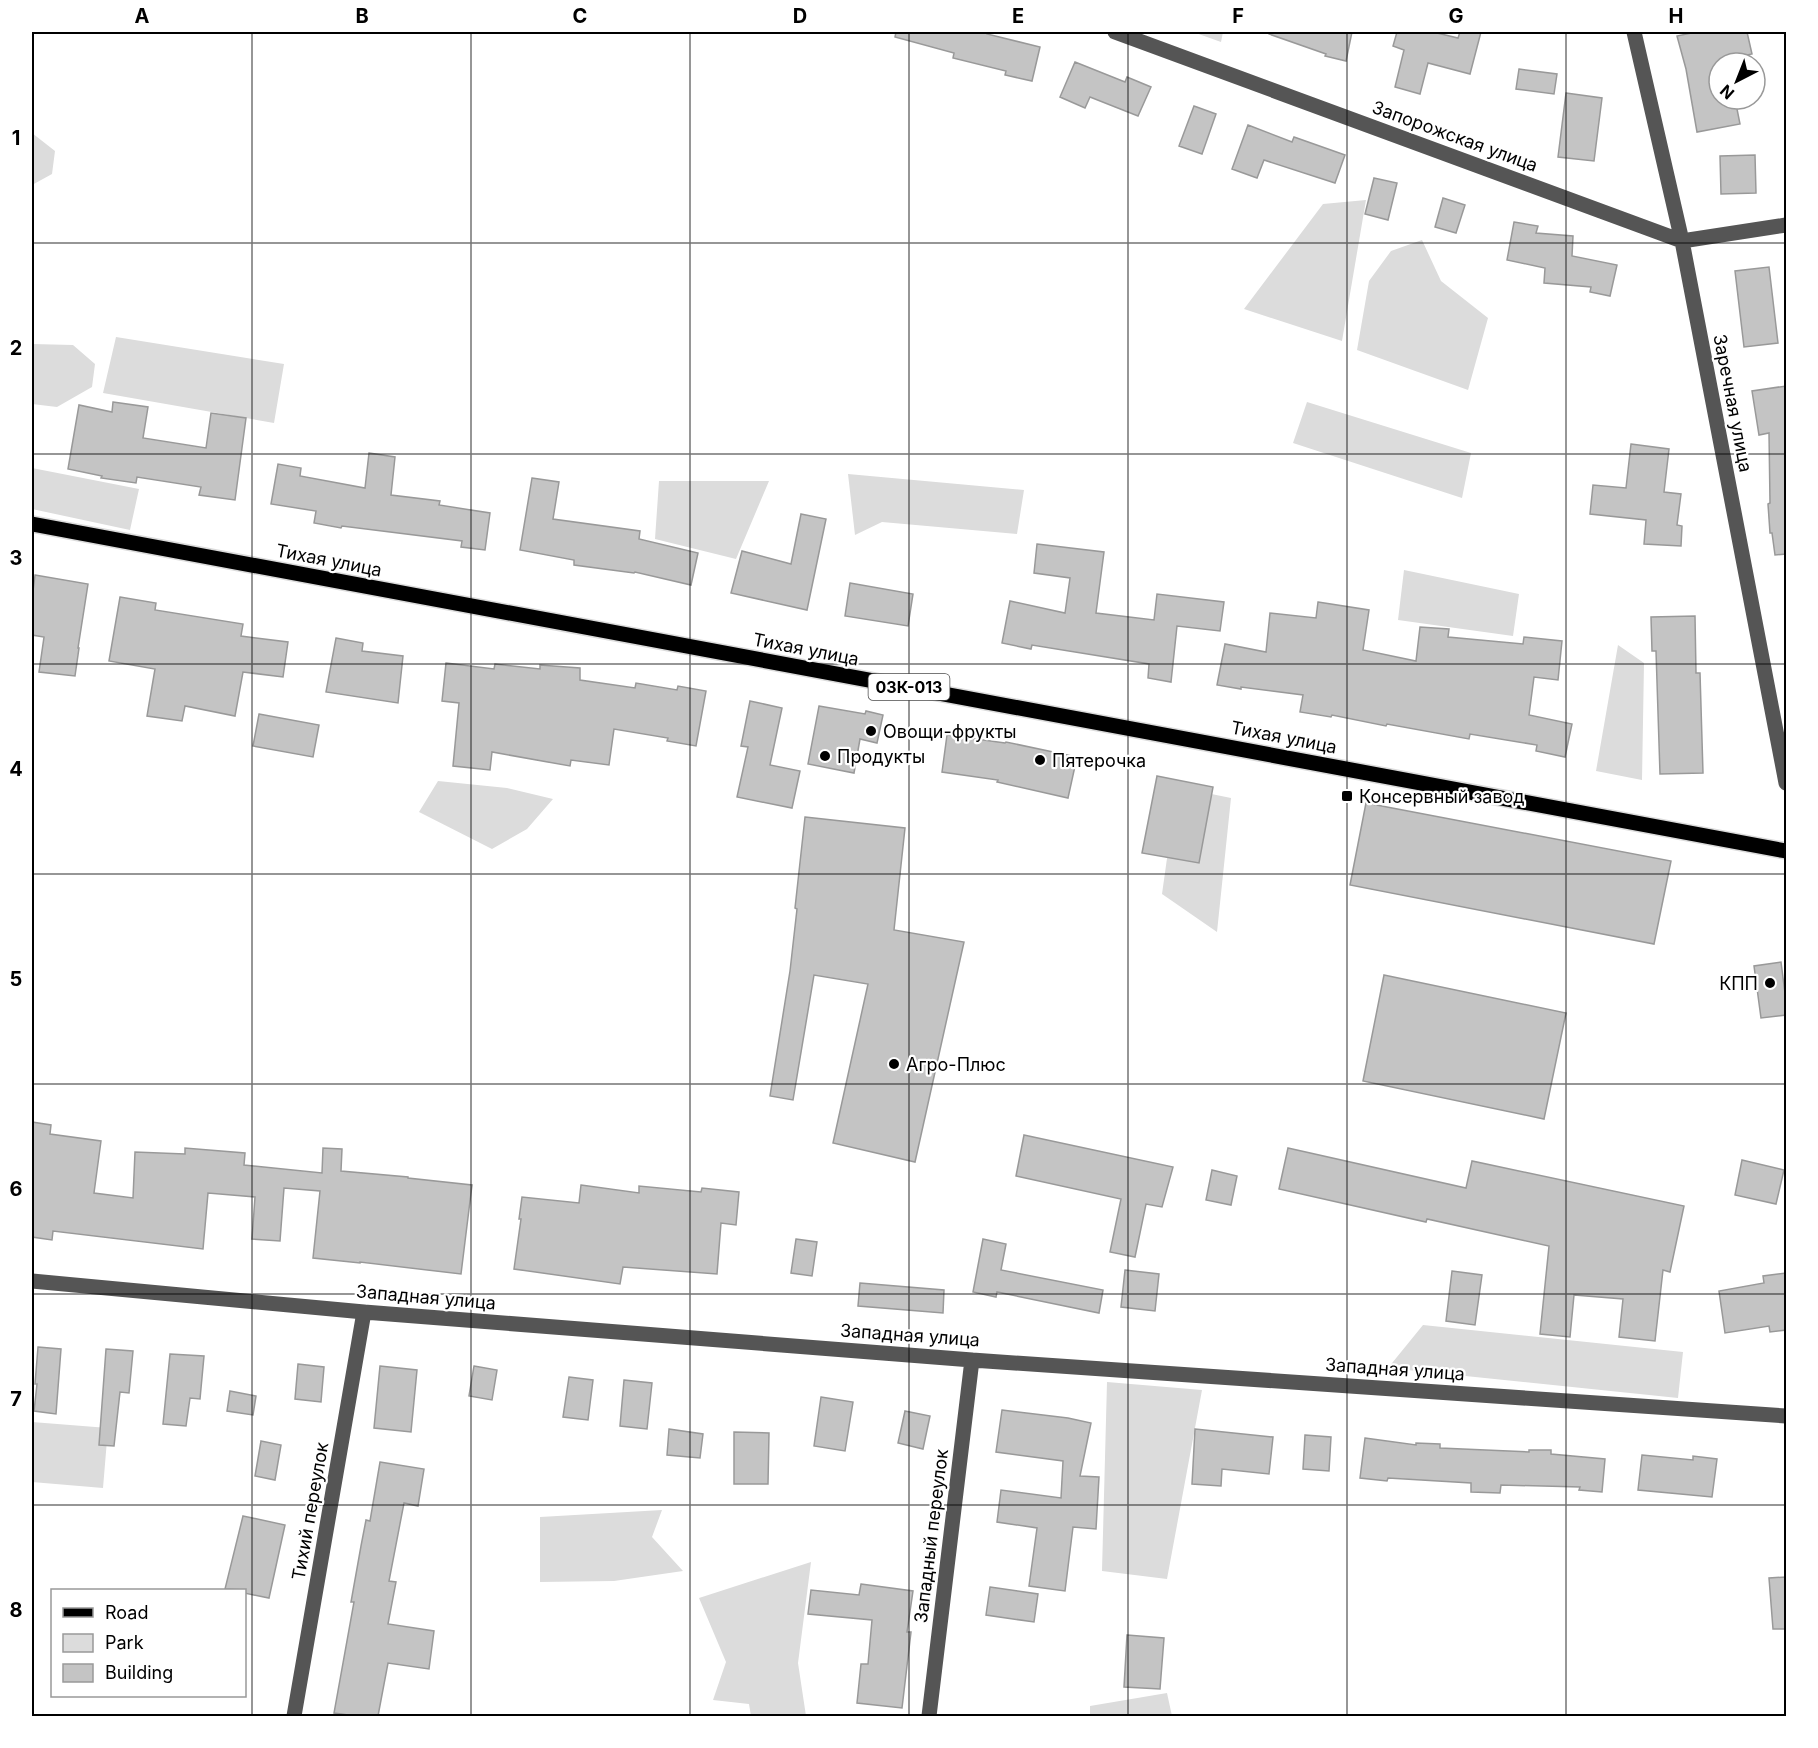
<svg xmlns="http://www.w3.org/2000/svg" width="1818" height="1748" viewBox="0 0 1818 1748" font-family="Inter,sans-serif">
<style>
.green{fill:#dcdcdc}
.building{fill:#c4c4c4;stroke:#999;stroke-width:1.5}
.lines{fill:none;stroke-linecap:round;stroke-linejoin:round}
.major-casing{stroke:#dbdbdb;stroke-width:18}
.minor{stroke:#555;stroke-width:15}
.major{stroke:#000;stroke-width:15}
.grid{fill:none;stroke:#000;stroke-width:1.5;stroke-opacity:0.55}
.poi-dot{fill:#000;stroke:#fff;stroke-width:2}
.labels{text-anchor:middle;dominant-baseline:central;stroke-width:4.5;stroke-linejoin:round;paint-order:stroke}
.shield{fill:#fff;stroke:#4c4c4c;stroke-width:1.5}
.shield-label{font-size:16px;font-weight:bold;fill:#000}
.street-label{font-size:18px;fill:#000;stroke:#fff}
.poi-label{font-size:18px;fill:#000;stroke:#fff;text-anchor:start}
.neatline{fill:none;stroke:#000;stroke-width:2}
.grid-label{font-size:20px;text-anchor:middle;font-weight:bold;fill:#000}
</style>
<rect width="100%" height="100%" fill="#fff"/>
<path class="green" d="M1193,32H1223L1221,42Z
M32,133L55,151L52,174L32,185Z
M1366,200L1342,341L1244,309L1323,204Z
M1422,240L1441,281L1488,318L1468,390L1357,350L1369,281L1391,251Z
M116,337L284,364L274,423L103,393Z
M32,344L73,345L95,364L92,387L57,407L32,404Z
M1307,402L1471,453L1462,498L1293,443Z
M32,468L139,489L130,530L32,509Z
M848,474L1024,490L1017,534L882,522L855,535Z
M659,481H769L736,559L655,539Z
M1404,570L1519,594L1513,636L1398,620Z
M1618,645L1644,663L1642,780L1596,771Z
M438,781L507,788L553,799L527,829L492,849L419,812Z
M1177,787L1231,798L1217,932L1162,894Z
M1423,1325L1683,1352L1678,1398L1388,1368Z
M1107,1382L1202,1390L1167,1579L1102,1571Z
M32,1422L108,1428L103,1488L32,1482Z
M662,1510L652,1537L683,1571L614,1581L540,1582V1517Z
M811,1562L798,1663L806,1716H751L749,1704L713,1700L726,1662L699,1598Z
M1167,1693L1172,1716H1090V1706Z"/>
<path class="building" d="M896,32H987V34L1040,47L1032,81L1005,75L1006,71L953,58L954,53L895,37Z
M1269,32H1352L1346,61L1325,56L1326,54L1269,34Z
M1397,32H1433L1458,38L1460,32H1481L1470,74L1428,63L1420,94L1395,87L1404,50L1393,46Z
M1696,32H1747L1752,54L1719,61V99H1735L1740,124L1697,132L1686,69L1677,36Z
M1075,62L1125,82L1127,77L1151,87L1138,116L1090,97L1085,108L1060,97Z
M1519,69L1557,74L1554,94L1516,89Z
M1566,93L1602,98L1594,161L1558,157Z
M1194,106L1216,114L1202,154L1179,146Z
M1248,125L1292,142L1294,137L1345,155L1335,183L1264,160L1257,178L1232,169Z
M1755,155L1756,193L1721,194L1720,156Z
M1374,178L1397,183L1388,220L1365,214Z
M1443,198L1465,205L1456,233L1435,227Z
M1514,222L1538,226L1536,233L1573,236L1572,256L1617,265L1610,296L1590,292L1591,287L1544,283L1545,268L1507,260Z
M1769,267L1778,343L1744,347L1735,271Z
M1786,386V554L1775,555L1772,533H1770L1768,504L1770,503L1769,433L1759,435L1752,391Z
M113,402L148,407L143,438L206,448L211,413L246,418L235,500L199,495L201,487L137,477L136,483L101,478L102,476L68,469L79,405L112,412Z
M1631,444L1669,449L1664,492L1681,494L1677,525L1682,526L1681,546L1644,544L1646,520L1590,514L1593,485L1626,488Z
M369,453L395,457L391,495L440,501L439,505L490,513L485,550L461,547L462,541L342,526L341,528L314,523L316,511L271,504L278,464L301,468L300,476L365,488Z
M532,478L559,482L553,519L640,531L639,539L698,553L691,585L635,572L634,573L574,565V560L520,550Z
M801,514L826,519L807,610L731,593L742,551L791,564Z
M1037,544L1104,552L1096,613L1154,620L1157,594L1224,602L1220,631L1177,626L1171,682L1148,678L1149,664L1032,645L1031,649L1002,643L1010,601L1065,613L1070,578L1034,573Z
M35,575L88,584L78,648H79L75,676L39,672L44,637L32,635V599Z
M850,583L913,594L908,626L845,616Z
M120,597L156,603L155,610L243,624L241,636L288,642L283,677L243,672L235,716L185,706L182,721L147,716L155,669L109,661Z
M1318,602L1369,610L1363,650L1416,661L1420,627L1449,629L1448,637L1523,644L1524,637L1562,641L1558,680L1534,677L1529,715L1572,724L1565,757L1536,751L1537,745L1470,734L1469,739L1387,724L1386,726L1332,715L1331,717L1300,712L1303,695L1241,687V689L1217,685L1225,644L1266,652L1270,613L1316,618Z
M1695,616L1696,673H1700L1703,773L1660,774L1656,651H1652L1651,617Z
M336,638L363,643L362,651L403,656L398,703L326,692Z
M446,663L494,669L495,664L540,669V665L580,668V680L635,688L636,683L677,690L678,686L706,691L696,746L667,741L668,738L614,729L609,765L571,760L570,766L492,752L490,770L453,766L459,703L442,701Z
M750,701L782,708L770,765L800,771L792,808L737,797L748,747L741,746Z
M819,706L865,714L866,711L883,715L877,743L860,739L854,773L808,764Z
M259,714L319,725L313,757L253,746Z
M947,735L1005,743L1006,742L1077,757L1068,798L997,782L998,780L942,772Z
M1157,776L1213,787L1199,863L1142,853Z
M1366,803L1671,861L1654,944L1350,885Z
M805,817L905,828L894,930L964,942L915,1162L833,1143L868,984L814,975L793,1100L770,1096L790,971L797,909L795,908Z
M1781,962L1786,1001V1015L1761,1018L1754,966Z
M1384,975L1566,1013L1544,1119L1363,1081Z
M32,1122L51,1125L50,1134L101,1141L94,1193L133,1198L135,1152L185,1154V1148L245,1153L244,1165L322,1173L323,1148L342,1149L341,1171L408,1177V1178L472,1185L461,1274L360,1262V1263L313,1258L320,1191L284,1188L280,1241L252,1239L255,1197L208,1193L203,1249L53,1231L52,1240L32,1237Z
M1024,1135L1173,1167L1162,1207L1146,1204L1135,1257L1110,1252L1121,1199L1016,1176Z
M1288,1148L1466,1188L1472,1161L1684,1206L1670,1272L1663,1270L1655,1341L1619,1337L1623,1299L1574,1295L1570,1337L1540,1334L1549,1246L1427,1219L1426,1222L1279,1189Z
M1742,1160L1784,1170L1776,1204L1735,1195Z
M1212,1170L1237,1176L1231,1205L1206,1200Z
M581,1185L639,1193V1186L701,1192L702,1188L739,1192L736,1225L721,1223L717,1274L623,1267L620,1284L514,1269L521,1219H519L522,1197L579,1203Z
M796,1239L817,1242L812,1276L791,1273Z
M983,1239L1006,1244L1001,1270L1103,1290L1099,1313L997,1292L996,1297L973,1292Z
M1125,1270L1159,1274L1155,1311L1121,1307Z
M1452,1271L1482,1275L1475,1325L1446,1321Z
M1786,1273V1330L1770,1332L1769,1326L1725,1333L1719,1291L1764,1283L1763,1276Z
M860,1283L944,1290L943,1313L858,1306Z
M38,1347L61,1349L56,1414L34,1411L37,1384H35Z
M106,1349L133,1351L129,1393L120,1392L114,1446L99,1445Z
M170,1354L204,1356L200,1399L190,1398L186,1426L163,1424Z
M298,1364L324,1367L321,1402L295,1399Z
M380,1366L417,1370L411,1432L374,1428Z
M474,1366L497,1370L492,1400L469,1396Z
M569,1377L593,1380L588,1420L563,1417Z
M624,1380L652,1383L647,1429L620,1426Z
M230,1391L256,1396L253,1415L227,1411Z
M821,1397L853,1402L845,1451L814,1446Z
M1002,1410L1068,1418L1091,1423L1080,1476L1099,1477L1096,1529L1073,1527L1065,1591L1029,1586L1037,1528L997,1522L1001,1490L1061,1498L1063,1461L996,1452Z
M905,1411L930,1416L923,1449L898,1443Z
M669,1429L703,1434L700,1458L667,1455Z
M1195,1429L1273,1437L1269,1474L1222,1469L1221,1486L1192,1484Z
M734,1432L769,1433L768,1484H734Z
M1305,1435L1331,1437L1329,1471L1303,1469Z
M1365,1438L1416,1445V1443L1440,1444V1448L1529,1452V1450H1551V1454L1605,1459L1602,1492L1579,1490L1580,1487L1501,1485L1500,1493L1471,1492V1483L1388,1478L1387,1481L1360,1478Z
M261,1441L281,1445L275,1480L255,1476Z
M1642,1455L1693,1460V1456L1717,1459L1712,1497L1638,1490Z
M380,1462L424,1469L418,1506L404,1503L389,1581L396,1582L388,1624L434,1631L429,1669L388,1663L378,1716H355L334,1713L354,1602H351L361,1546L366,1520L370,1521Z
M243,1516L285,1525L269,1598L244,1593V1590L225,1589Z
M1786,1577V1629H1773L1769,1578Z
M861,1584L913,1591L907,1632H911L902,1708L857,1703L861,1664H868L872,1620L808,1614L811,1590L859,1595Z
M990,1587L1038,1594L1034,1622L986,1615Z
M1127,1635L1164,1638L1160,1689L1124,1687Z"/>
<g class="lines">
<g class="major-casing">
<path id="major" d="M32,524L1786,851"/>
</g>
<path class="minor" d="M1115,32L1682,241L1786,225
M1634,32L1682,241L1786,783
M32,1281L364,1312L972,1360L1786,1416
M294,1716L364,1312
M929,1716L972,1360"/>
<use href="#major" class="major"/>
</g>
<path class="grid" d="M252,32V1716M471,32V1716M690,32V1716M909,32V1716M1128,32V1716M1347,32V1716M1566,32V1716M32,243H1786M32,454H1786M32,664H1786M32,874H1786M32,1084H1786M32,1294H1786M32,1505H1786"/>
<g class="poi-dot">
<circle cx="871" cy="731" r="6"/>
<circle cx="825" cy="756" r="6"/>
<circle cx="1040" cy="760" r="6"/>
<rect x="1341" y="790" width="12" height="12" rx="3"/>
<circle cx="1770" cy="983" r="6"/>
<circle cx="894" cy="1064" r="6"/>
</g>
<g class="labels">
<rect class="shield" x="868.5" y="674" width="81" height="26" rx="4.5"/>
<g class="shield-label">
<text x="909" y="687">03К-013</text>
</g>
<g class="street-label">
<text transform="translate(1455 136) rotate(20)">Запорожская улица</text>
<text transform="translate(1733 403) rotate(79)">Заречная улица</text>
<text transform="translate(329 560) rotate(11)">Тихая улица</text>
<text transform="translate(806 649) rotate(11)">Тихая улица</text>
<text transform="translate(1284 737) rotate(11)">Тихая улица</text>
<text transform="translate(426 1297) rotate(5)">Западная улица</text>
<text transform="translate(910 1335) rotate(4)">Западная улица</text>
<text transform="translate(1395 1369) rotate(4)">Западная улица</text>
<text transform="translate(310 1511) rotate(-80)">Тихий переулок</text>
<text transform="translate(931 1536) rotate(-83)">Западный переулок</text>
</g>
<g class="poi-label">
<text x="883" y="731">Овощи-фрукты</text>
<text x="837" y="756">Продукты</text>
<text x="1052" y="760">Пятерочка</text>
<text x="1359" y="796">Консервный завод</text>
<text x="1758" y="983" text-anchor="end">КПП</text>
<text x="906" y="1064">Агро-Плюс</text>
</g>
</g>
<rect width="1818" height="1748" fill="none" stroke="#ffffff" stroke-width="66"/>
<rect x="51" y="1589" width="195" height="108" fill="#ffffff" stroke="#999999" stroke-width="1.5"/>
<rect x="63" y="1608" width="30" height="9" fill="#000000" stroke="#999999" stroke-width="1.5"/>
<text x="105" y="1619" font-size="18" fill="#000000">Road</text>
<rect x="63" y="1634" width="30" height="18" fill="#dcdcdc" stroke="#999999" stroke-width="1.5"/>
<text x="105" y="1649" font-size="18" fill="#000000">Park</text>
<rect x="63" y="1664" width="30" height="18" fill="#c4c4c4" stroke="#999999" stroke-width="1.5"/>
<text x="105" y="1679" font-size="18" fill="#000000">Building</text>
<g transform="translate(1737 81) rotate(222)"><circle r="28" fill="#ffffff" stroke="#999999" stroke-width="1.5"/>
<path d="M0-4.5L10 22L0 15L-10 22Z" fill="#000000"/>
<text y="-9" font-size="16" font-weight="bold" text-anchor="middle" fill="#000000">N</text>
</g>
<rect x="33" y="33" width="1752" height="1682" class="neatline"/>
<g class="grid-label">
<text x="142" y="23">A</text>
<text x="362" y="23">B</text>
<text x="580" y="23">C</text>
<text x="800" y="23">D</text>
<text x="1018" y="23">E</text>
<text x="1238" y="23">F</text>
<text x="1456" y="23">G</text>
<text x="1676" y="23">H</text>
<text x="16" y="145">1</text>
<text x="16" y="355">2</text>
<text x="16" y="565">3</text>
<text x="16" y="776">4</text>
<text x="16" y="986">5</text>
<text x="16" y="1196">6</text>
<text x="16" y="1406">7</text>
<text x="16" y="1617">8</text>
</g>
</svg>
